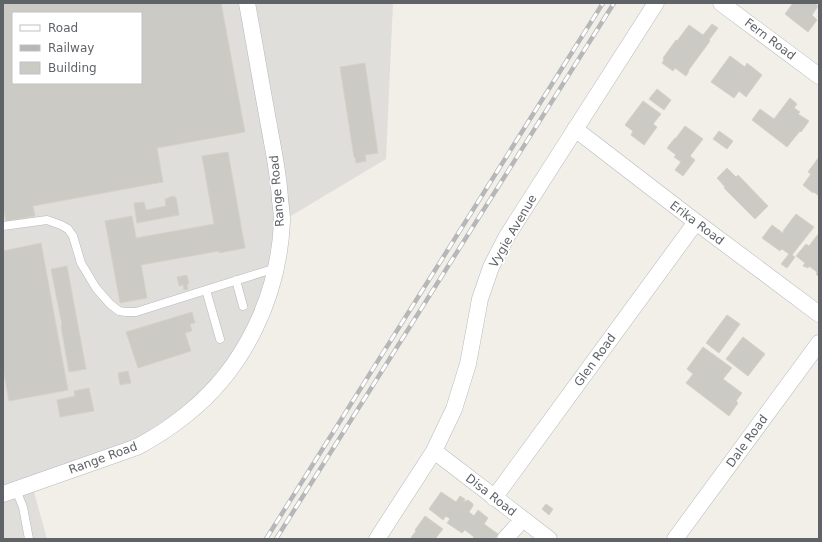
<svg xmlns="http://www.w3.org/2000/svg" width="822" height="542" viewBox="0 0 822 542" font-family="'DejaVu Sans',sans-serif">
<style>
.industrial{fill:#e0deda;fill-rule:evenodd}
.building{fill:#cccac5;stroke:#d6d1c6;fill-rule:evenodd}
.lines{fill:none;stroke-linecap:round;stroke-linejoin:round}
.service-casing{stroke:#b5b8bc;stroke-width:9}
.minor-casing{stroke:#b5b8bc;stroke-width:17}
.service{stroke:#fff;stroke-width:8}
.minor{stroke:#fff;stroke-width:16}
.rail-casing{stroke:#b6b7b8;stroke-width:4.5}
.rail{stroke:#fff;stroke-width:3;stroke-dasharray:9;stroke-linecap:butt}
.labels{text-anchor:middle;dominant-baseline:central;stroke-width:3.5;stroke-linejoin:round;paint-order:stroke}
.street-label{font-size:12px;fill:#5f6368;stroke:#fff}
</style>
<rect width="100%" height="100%" fill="#f1efe8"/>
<path class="industrial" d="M3,3H393L386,159L284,220L283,241L238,362L137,449L34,492L47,539H3ZM13,13H141V83H13Z"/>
<path class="building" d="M3,3H221L245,132L157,148L163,182L33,206L35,216L6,221L4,211H3ZM13,13H141V83H13Z
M793,3H817L816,5L818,6L812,15L817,20L808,32L785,14Z
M712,24L718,28L709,40L710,41L688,71H689L686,76L675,68L673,71L662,63L664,60L663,58L676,40L677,41L689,25L703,35Z
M730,56L745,67L747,63L762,75L746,97L739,91L734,98L711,82Z
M365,63L378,153L365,155L366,161L356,163L355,157H354L340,67Z
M657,89L671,100L664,110L649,99Z
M790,98L797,104L794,108L800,112L798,114L809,121L801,132L800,131L787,147L752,120L760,109L774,119Z
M643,101L661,114L653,124L657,127L644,145L631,135L633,131L625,125Z
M685,126L703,139L690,156L695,160L683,176L675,170L681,162L674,157L676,155L667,148L675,138H676Z
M719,131L733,141L727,149L713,139Z
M228,152L245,248L219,253V251L141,265L147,298L120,303L105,221L132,216L136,238L214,224L202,156Z
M819,157V196L814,192L813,193L803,185L811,174L808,172Z
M727,168L736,177L738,175L768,206L755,219L724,188L725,187L717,178Z
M174,196V197H176L179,215L137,223L134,204V203L144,202L146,210L166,206L165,199L169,198V197Z
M796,214L814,227L792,255L795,257L787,268L781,264L789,254L782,249L780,251L762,238L772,225L783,233L784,232L783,231Z
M819,233V277L816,274L817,272L809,266L808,268L803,266L805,263L796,256L806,244L809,246Z
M41,243L68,390L9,401L3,368V251Z
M67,266L86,369L69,372L61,326L62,325L51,269Z
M187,275L189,284H187L188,289L184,290L183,285L179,286L177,277Z
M192,312L195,323L190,324L192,331L185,333L191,351L138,368L126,332Z
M727,315L740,324L719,353L706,343Z
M743,337L765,354L748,376L726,359Z
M703,347L732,368L723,379L742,393L736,401L738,403L729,416L686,383L693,374L687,369Z
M128,371L131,383L120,385L118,373Z
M89,388L94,411L60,417L57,400L75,396L74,391Z
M441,492L456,502L460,496L465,499L463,502L468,500L473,504V506L469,512L474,516L478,510L488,518L484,524L498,534L495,539H473L474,537L465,530L462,533L447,523L450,519L446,516L443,520L429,509Z
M546,504L553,509L549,515L542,509Z
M425,516L443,529L435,539H410L416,531L415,530Z"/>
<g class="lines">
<g class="service-casing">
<path id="service" d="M3,226L47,220L61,225L68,229L73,236L81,263L96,288L110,304L119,311L126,312H136L276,268
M236,280L243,306
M206,290L220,339
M16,490L23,507L29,539"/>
</g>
<g class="minor-casing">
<path id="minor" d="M721,3L819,76
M575,129L696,222L819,314
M434,451L549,539
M3,494L137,447C154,438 171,427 187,414C245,368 279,295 282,221C282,214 281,207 280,200C279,177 274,154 270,131C262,89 255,46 247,3
M494,498L696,222
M377,539L434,451L454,409L468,364L480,299L491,267L507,236L656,3
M505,539L523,519
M675,539L819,343"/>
</g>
<use href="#service" class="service"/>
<use href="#minor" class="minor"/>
<g class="rail-casing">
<path id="rail" d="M266,539L603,3
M276,539L614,3"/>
</g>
<use href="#rail" class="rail"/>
</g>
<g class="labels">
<g class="street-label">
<text transform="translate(770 39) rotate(37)">Fern Road</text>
<text transform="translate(277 191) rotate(-95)">Range Road</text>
<text transform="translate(697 223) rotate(37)">Erika Road</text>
<text transform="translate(513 231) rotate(-60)">Vygie Avenue</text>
<text transform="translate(595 360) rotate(-54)">Glen Road</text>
<text transform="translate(747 441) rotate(-54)">Dale Road</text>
<text transform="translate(103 458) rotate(-20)">Range Road</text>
<text transform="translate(491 495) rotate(38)">Disa Road</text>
</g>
</g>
<rect width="822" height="542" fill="none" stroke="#5f6368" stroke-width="8"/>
<rect x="12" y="12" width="130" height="72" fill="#ffffff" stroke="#bfc1c3"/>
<rect x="20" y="25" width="20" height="6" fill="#ffffff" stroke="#bfc1c3"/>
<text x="48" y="32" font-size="12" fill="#5f6368">Road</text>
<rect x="20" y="45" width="20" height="6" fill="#b6b7b8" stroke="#bfc1c3"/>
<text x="48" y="52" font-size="12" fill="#5f6368">Railway</text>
<rect x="20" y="62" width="20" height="12" fill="#cccac5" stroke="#bfc1c3"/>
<text x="48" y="72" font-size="12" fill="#5f6368">Building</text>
</svg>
